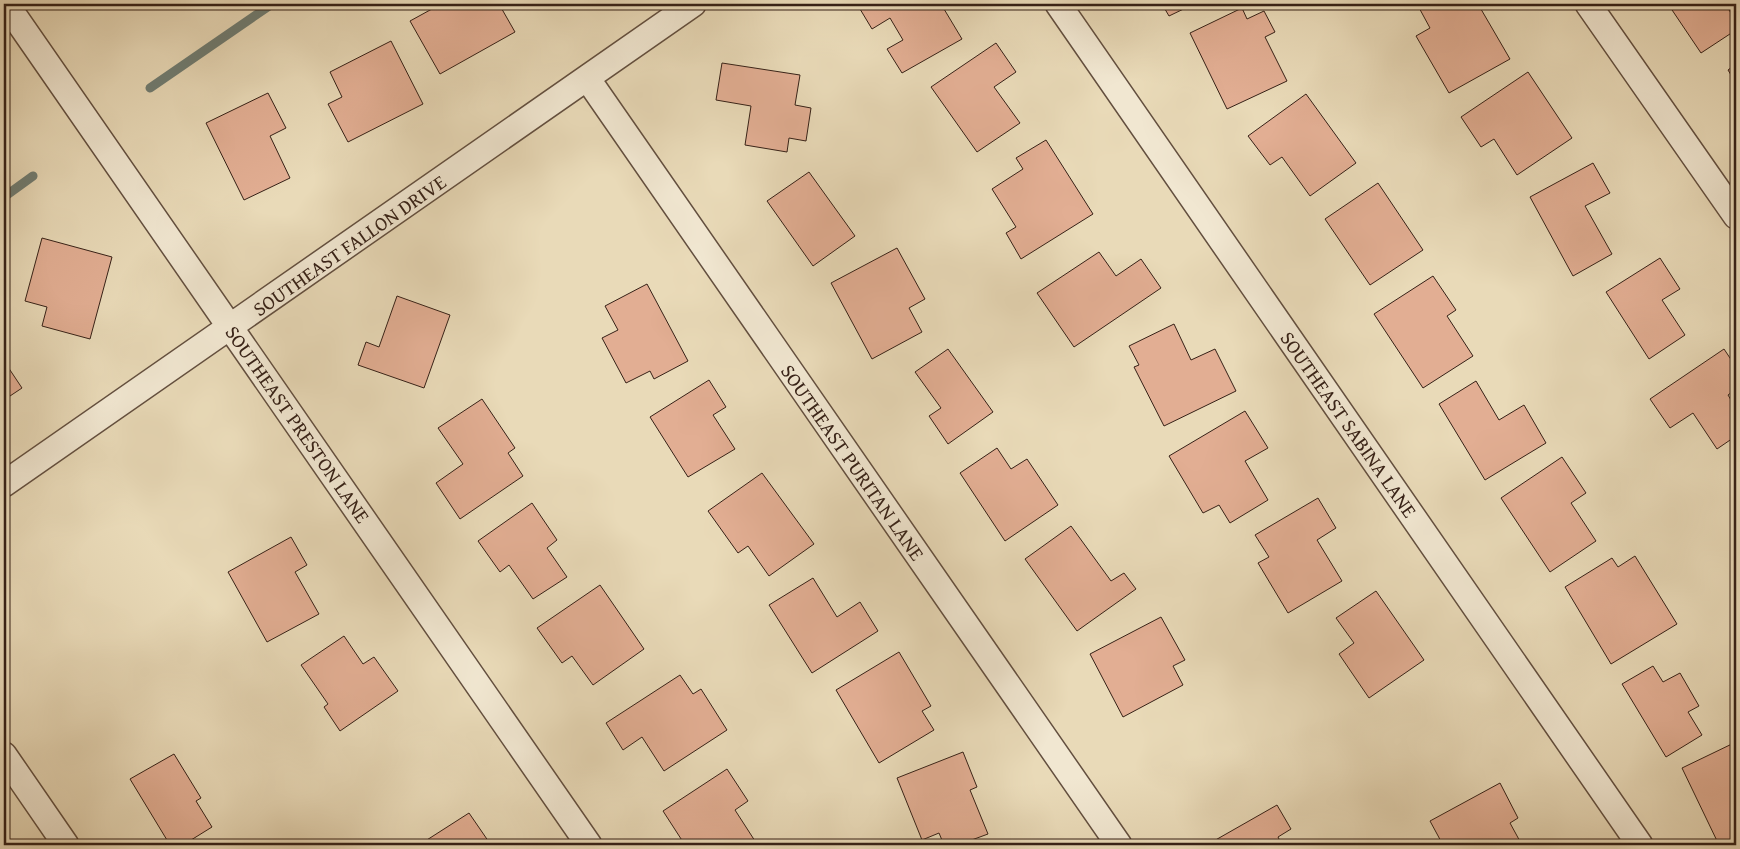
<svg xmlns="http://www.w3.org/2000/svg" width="1740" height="849" viewBox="0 0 1740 849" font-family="'Gentium Book Plus',serif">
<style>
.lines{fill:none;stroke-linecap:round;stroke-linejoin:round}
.stream{stroke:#707d73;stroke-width:9}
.building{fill:#e2ae93;stroke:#362117}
.minor-casing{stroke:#634f3f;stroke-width:28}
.minor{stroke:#f1e7d1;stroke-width:25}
.labels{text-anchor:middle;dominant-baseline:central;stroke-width:5;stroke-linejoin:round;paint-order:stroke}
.street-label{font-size:20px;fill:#362117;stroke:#f1e7d1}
</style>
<rect width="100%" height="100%" fill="#e9dab8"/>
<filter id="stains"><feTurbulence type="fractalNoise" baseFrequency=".004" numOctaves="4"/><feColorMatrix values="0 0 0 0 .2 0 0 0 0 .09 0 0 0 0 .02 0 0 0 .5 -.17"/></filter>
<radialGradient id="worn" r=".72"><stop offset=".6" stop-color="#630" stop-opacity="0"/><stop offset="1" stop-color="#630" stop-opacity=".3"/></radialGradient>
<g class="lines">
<path class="stream" d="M150,88L272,4
M4,197L33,176"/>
</g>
<path class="building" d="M441,4H499L515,32L440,74L410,21Z
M857,4H941L962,39L902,73L887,49L903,40L890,18L872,29Z
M1162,4H1194L1169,16Z
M1417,4H1478L1510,59L1449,93L1416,36L1430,28Z
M1668,4H1736L1729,10L1736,20V30L1701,53Z
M1242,8L1247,19L1264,11L1275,32L1265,37L1287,81L1227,109L1190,33Z
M391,41L423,104L348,142L328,104L342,97L330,72Z
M996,43L1016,72L994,87L1020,123L977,152L931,87Z
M722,63L800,75L795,105L811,108L806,141L789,138L787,152L745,145L751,106L716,100Z
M1736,64V83L1728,70Z
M1528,72L1572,138L1517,175L1494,139L1481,147L1461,117Z
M268,93L286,128L270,136L290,178L244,200L206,123Z
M1306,94L1356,163L1310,196L1282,157L1270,165L1248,136Z
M1046,140L1093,214L1021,259L1006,233L1016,227L992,189L1023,169L1016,158Z
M1593,163L1610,193L1585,206L1612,254L1573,276L1530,197Z
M809,172L855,236L813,266L767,201Z
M1378,183L1423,250L1370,285L1325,219Z
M42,238L112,257L90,339L42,326L47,307L25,301Z
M897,248L925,299L909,308L922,332L872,359L831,283Z
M1099,252L1116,276L1141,259L1161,288L1074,347L1037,293Z
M1660,258L1680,289L1662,300L1685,335L1649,359L1606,292Z
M1433,276L1456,310L1447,316L1473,356L1423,388L1374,314Z
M647,284L688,361L654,379L650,371L626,383L602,338L618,330L605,306Z
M397,296L450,315L424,388L358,365L366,342L379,347Z
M1174,324L1191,360L1215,349L1236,391L1164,426L1134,367L1139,365L1129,346Z
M948,349L993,412L948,444L929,416L941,408L915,372Z
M1724,349L1736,367V389L1728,395L1736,408V436L1717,449L1693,413L1670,428L1650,399Z
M4,361L22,388L4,400Z
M709,380L726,407L713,415L735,449L688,477L650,417Z
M1476,381L1499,420L1524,405L1546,443L1485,480L1439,404Z
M482,399L515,448L508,453L523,476L460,519L436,483L463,464L438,428Z
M1245,411L1268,448L1245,461L1268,500L1230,523L1219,505L1203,513L1169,456Z
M997,448L1011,469L1027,459L1058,505L1005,541L960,473Z
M1562,457L1586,493L1571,503L1596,541L1550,572L1501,498Z
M762,473L814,544L769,576L748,546L738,553L708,511Z
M1318,498L1336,528L1317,540L1342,581L1288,613L1258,563L1269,557L1255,535Z
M532,503L557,540L547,548L567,577L533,599L509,565L500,572L478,541Z
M1071,526L1111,581L1124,573L1136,589L1077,631L1025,559Z
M291,537L307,565L295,572L319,614L267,642L228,572Z
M1635,556L1677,624L1611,664L1565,587L1612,558L1618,567Z
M813,578L837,617L860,602L878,631L812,673L769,605Z
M600,585L644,649L593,685L572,656L562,663L537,628Z
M1376,591L1424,660L1369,698L1339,654L1354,643L1336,618Z
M1161,617L1185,660L1173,666L1183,685L1123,717L1090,654Z
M344,636L363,664L374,657L398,691L340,731L324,707L328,704L301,665Z
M899,652L931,706L922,711L934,730L879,763L836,690Z
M1653,666L1663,682L1680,673L1699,706L1688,712L1702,735L1666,757L1622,684Z
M680,675L693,694L701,689L727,730L664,771L642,737L623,750L606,723Z
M1736,742V840L1725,845H1719L1682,768Z
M963,752L977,787L970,790L988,834L958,845H944L939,833L922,840L897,778Z
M174,754L201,798L196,801L212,827L183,845H170L130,779Z
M727,769L748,801L735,810L755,841L748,845H685L663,811Z
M1500,783L1518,818L1510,823L1522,845H1443L1430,821Z
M1277,805L1291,829L1278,837L1282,845H1214L1212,842Z
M469,813L491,845H419Z"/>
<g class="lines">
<g class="minor-casing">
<path id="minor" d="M6,4L589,845
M1058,4L1640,845
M1588,4L1736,216
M587,78L1119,845
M4,484L693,4
M4,755L66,845"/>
</g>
<use href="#minor" class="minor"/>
</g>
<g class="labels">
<g class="street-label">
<text transform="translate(349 245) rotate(-35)">SOUTHEAST FALLON DRIVE</text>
<text transform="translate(298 424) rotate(55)">SOUTHEAST PRESTON LANE</text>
<text transform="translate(1349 424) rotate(55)">SOUTHEAST SABINA LANE</text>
<text transform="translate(853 462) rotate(55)">SOUTHEAST PURITAN LANE</text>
</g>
</g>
<rect width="1740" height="849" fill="none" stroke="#e9dab8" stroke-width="20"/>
<rect x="5" y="5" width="1730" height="839" fill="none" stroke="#362117" stroke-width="2.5"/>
<rect x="10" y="10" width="1720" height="829" fill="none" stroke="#362117"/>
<rect width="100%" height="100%" filter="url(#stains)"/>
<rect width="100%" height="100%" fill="url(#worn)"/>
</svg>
